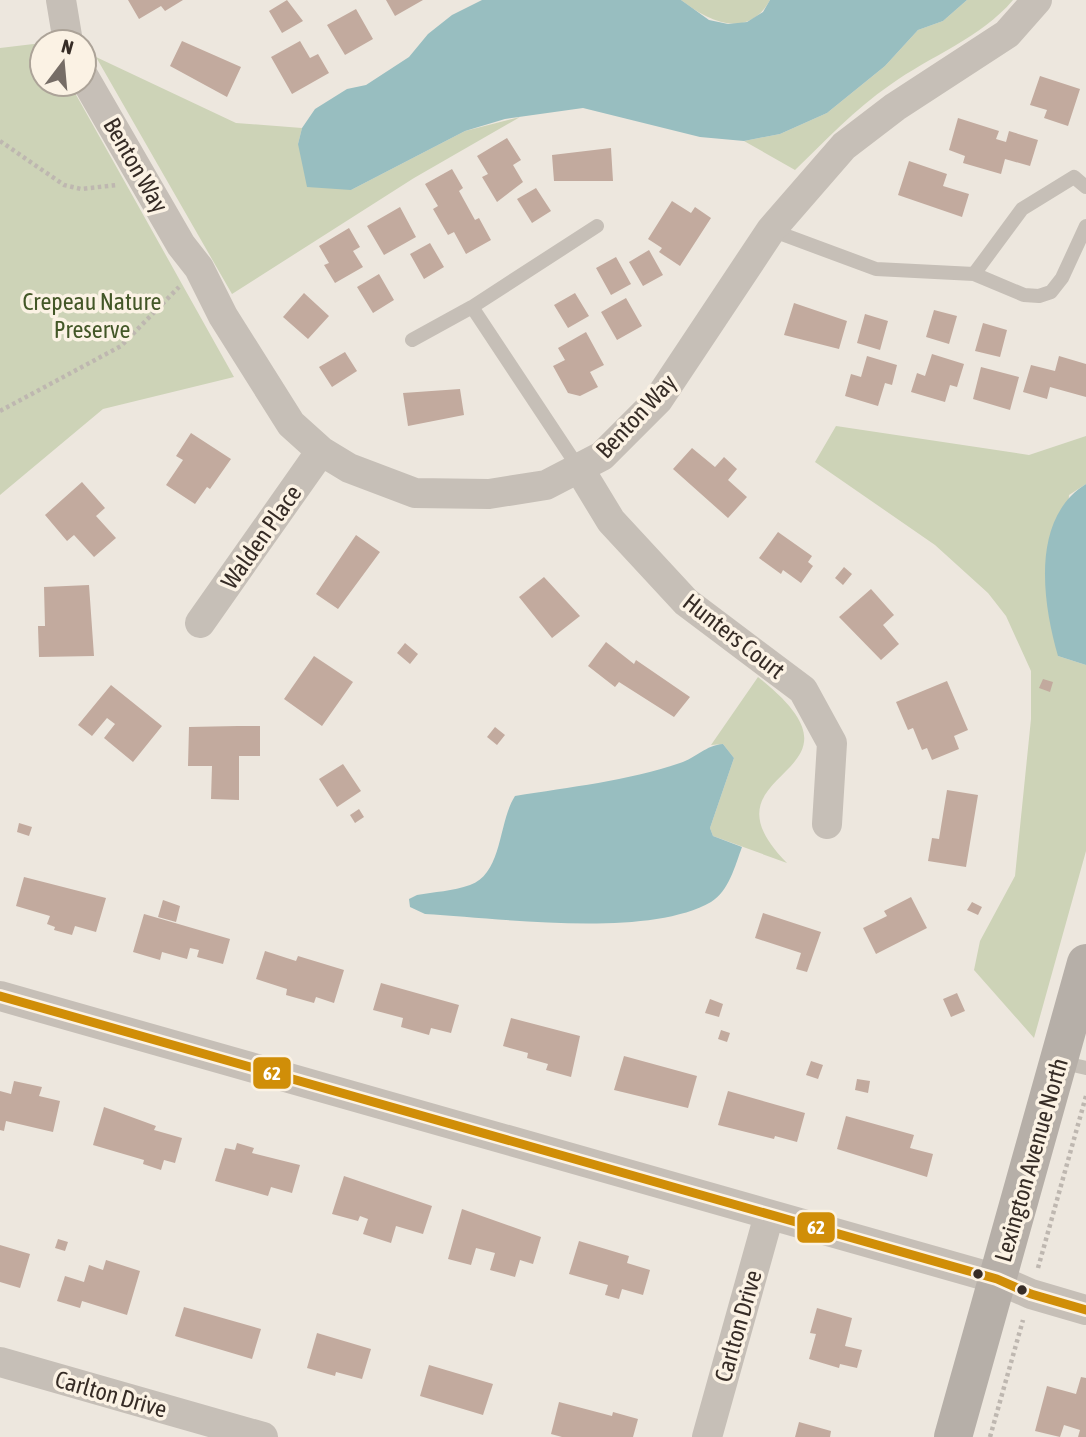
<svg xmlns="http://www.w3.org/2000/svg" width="1086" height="1437" viewBox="0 0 1086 1437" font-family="'Asap Condensed',sans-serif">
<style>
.green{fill:#cdd3b7}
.water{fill:#98bec0}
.building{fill:#c2aa9e}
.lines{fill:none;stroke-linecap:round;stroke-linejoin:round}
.path{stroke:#beb7b0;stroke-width:4.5;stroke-dasharray:3.5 3.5;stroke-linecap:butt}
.service{stroke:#c6bfb7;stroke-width:14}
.minor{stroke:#c6bfb7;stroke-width:30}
.secondary{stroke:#b6afa8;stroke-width:38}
.bus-1-casing{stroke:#fbf2e4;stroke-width:14}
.bus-1{stroke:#d08e08;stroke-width:9}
.bus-dot{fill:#362c26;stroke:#fbf2e4;stroke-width:2.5}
.labels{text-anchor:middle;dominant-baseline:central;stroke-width:7;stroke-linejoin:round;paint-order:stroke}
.street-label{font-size:24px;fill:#362c26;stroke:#fbf2e4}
.park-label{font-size:24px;fill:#435727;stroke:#fbf2e4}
.line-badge{stroke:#fbf2e4;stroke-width:2.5}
.badge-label{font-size:19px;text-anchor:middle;font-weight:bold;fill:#fff}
</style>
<rect width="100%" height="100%" fill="#ede7de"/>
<path class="green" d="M681,0H770C748,40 709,22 681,0Z
M967,0H1013C981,38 930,56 890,85C855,109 826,140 795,170L744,141L780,134L827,113L885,66L918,30L943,21Z
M42,43V84H70L234,377L103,409L0,495V48Z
M96,57L236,123L302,128L298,144L351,190L465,131L520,117L414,178L232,294Z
M836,426L1029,455L1086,436V484L1069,495L1058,656L1086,665V851L1034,1038L974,970L980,941L1015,876L1031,719V671L1006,616L988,593L935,545L815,462Z
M758,677C889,780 690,765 787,863L713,836L710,828L734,758L723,744L711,745Z"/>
<path class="water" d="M482,0H681L709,20L728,24L747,22L763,12L770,0H967L943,21L918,30L885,66L827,113L780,134L744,141L700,137L583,108L505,119L465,131L351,190L307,187L298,144L302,128L315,109L347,89L366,85L409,57L428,34L452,15Z
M1086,484V665L1058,656C1042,601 1031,518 1086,484Z
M723,744L734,758L710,828L713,836L742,847C735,866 729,891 711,902C646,939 500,918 425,914L410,907L409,899L417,895C434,892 453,891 470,885C503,873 498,822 515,796C570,787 627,781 680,763C696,758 706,745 723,744Z"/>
<path class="building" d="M128,0H183L165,11L161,6L139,19Z
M287,0L303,21L282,33L269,11Z
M386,0H423L395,16Z
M356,9L373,39L345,55L327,25Z
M182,41L241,67L227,97L170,66Z
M300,41L310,58L318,54L329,73L292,94L271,57Z
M1040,76L1080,89L1068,126L1044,118L1047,110L1030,105Z
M958,118L999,131L996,139L1006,142L1009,131L1038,140L1030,166L1005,159L1001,174L963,163L965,156L949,150Z
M507,138L521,160L513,165L523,182L497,202L482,177L488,174L477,156Z
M611,148L613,181H554L552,155Z
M909,161L947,174L943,186L969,194L962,217L898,195Z
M452,169L463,188L459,191L475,220L479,218L491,240L466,254L454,232L448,235L433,209L438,206L425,184Z
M536,188L551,211L532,223L517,199Z
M672,201L691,213L695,207L711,218L680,266L659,252L662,248L648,239Z
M400,207L416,237L384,255L367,226Z
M349,228L360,247L353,251L363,267L335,283L324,265L329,263L319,246Z
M430,243L444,267L424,279L410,254Z
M649,250L663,275L643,286L629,262Z
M616,257L631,284L611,295L596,268Z
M379,274L394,300L373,313L357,287Z
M304,293L329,316L308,339L283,317Z
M575,293L589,316L568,328L554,305Z
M626,298L642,326L617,340L601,312Z
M794,303L847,321L839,349L784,335Z
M934,310L957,316L949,344L926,337Z
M865,314L888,321L880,350L857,343Z
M983,323L1007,330L1000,357L975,351Z
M586,332L604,365L590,372L598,387L580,396L568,393L553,366L565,360L558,348Z
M345,352L357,371L332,387L319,367Z
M932,354L964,364L957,387L950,385L945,402L911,392L917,373L925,376Z
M867,356L897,365L892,385L885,383L878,406L845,396L851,374L861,377Z
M1059,356L1086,364V397L1050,387L1047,399L1023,392L1031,365L1055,371Z
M981,367L1019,377L1010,410L973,399Z
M460,389L464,415L408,426L403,393Z
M191,433L231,459L210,489L207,487L195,504L166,485L183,460L176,456Z
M692,448L715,467L724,457L737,469L728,480L747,497L728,518L673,469Z
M82,482L105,508L96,516L116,538L94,557L74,535L67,541L45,515Z
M778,532L812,556L808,562L813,566L801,583L783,570L781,574L759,558Z
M356,535L380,552L338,609L316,594Z
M844,567L852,574L843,585L835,578Z
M544,577L580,616L552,638L519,597Z
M89,585L94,656L39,657L38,626H45L44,587Z
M871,589L894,615L883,625L899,644L881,660L839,617Z
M606,642L634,664L636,660L690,697L674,717L619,682L615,687L588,666Z
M405,643L418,654L410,664L397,653Z
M314,656L353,682L322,726L284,699Z
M1043,679L1053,682L1050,692L1039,688Z
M947,681L968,730L954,736L959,749L932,760L927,748L922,750L913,728L908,730L896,702Z
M111,685L162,726L133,762L104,738L115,724L107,718L92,736L78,725Z
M238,726H260V756H239V800L211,799L212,766H188L189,727Z
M495,727L505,735L497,745L487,737Z
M343,764L361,791L337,807L319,779Z
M947,790L978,795L966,867L928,861L932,838L939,839Z
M359,809L364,817L355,823L350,815Z
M19,823L32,827L29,836L17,832Z
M24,877L106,898L96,932L75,926L72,935L54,930L55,927L47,924L50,916L16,906Z
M911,897L927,928L876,954L863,928L887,916L884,911Z
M163,900L180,906L176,922L158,917Z
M972,902L982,907L978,915L967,910Z
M763,913L821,932L807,972L796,969L801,953L755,938Z
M144,914L230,939L223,964L197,957L199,950L190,948L187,959L162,952L160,960L133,952Z
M265,951L296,961L298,956L344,970L334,1003L316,997L314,1003L286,995L287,989L256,979Z
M381,983L459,1005L451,1033L431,1028L429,1035L401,1027L403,1018L373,1010Z
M957,993L965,1011L951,1017L943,999Z
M710,999L723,1004L719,1017L705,1013Z
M511,1018L580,1036L571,1077L546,1070L548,1064L527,1058L528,1053L503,1046Z
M721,1030L730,1033L727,1042L718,1039Z
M624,1056L697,1076L688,1108L614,1090Z
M811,1061L823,1065L818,1079L806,1075Z
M857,1079L870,1081L868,1093L855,1090Z
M14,1081L42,1087L39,1096L60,1101L53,1132L6,1121L4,1131L0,1130V1091L11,1094Z
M728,1091L805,1113L797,1142L775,1136L774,1139L718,1125Z
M104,1107L156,1126L154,1130L182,1138L175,1163L164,1160L161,1170L143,1164L144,1160L93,1145Z
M846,1116L914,1135L910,1148L933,1154L927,1177L837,1149Z
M237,1143L254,1148L252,1153L300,1165L292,1193L271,1187L268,1196L215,1181L225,1148L235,1150Z
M344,1176L432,1206L423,1234L396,1226L391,1243L363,1234L368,1219L360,1216L358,1221L332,1214Z
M462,1209L541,1237L533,1264L520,1260L515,1277L490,1270L495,1253L476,1248L471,1265L448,1259Z
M58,1239L68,1242L65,1251L55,1248Z
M579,1241L629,1256L627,1263L650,1270L643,1295L622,1289L619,1299L605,1295L608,1285L569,1274Z
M0,1245L30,1254L20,1288L0,1282Z
M106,1260L140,1271L127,1315L82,1301L80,1308L57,1301L65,1276L84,1282L89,1265L103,1270Z
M184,1307L261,1329L252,1359L175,1336Z
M817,1308L852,1318L845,1346L862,1350L857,1368L840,1364L839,1368L809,1359L816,1334L810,1333Z
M317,1333L371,1349L362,1379L336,1372L335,1376L307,1368Z
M429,1365L493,1384L483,1415L420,1396Z
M1081,1377L1086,1378V1437H1078L1080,1430L1064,1425L1060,1437L1035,1431L1047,1386L1076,1394Z
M559,1402L612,1416L613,1412L638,1419L633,1437H562L551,1434Z
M799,1422L831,1431L830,1437H795Z"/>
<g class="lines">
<path class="path" d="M0,141L64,185L81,189L117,185
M0,411L121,346L179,287
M1038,1268L1086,1096
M990,1437L1023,1320"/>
<path class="service" d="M771,230L876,269L974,274L1024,295L1039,296L1051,292L1062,278L1086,226
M974,274L1022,209L1074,177L1086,187
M472,307L580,470
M412,340L472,307L597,226
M1060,1062L1086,1068"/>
<path class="minor" d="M61,0L68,42
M84,77L181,245L199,268L223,316L291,424L321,451L349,468L415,493L489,494L546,485L602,456L658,400L771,230L844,146L895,107L1007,34L1037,0
M580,470L611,521L686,602L803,690L832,743L827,824
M200,623L321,451
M0,996L997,1279L1031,1294L1086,1310
M0,1362L263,1437
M707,1437L769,1215"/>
<path class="secondary" d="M953,1437L1086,963"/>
<g class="bus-1-casing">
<path id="bus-1" d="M0,996L997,1279L1031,1294L1086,1310"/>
</g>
<use href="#bus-1" class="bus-1"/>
</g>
<g class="bus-dot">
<circle cx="978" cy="1274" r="6"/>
<circle cx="1022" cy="1290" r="6"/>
</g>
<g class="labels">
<g class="street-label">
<text transform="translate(136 165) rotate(60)">Benton Way</text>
<text transform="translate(636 416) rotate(-47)">Benton Way</text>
<text transform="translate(261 537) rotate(-55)">Walden Place</text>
<text transform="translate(734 636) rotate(38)">Hunters Court</text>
<text transform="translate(1031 1160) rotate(-74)">Lexington Avenue North</text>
<text transform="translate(738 1326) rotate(-74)">Carlton Drive</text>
<text transform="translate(111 1394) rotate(16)">Carlton Drive</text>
</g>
<g class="park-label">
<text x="92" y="301">Crepeau Nature<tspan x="92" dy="28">Preserve</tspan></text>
</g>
</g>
<g class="line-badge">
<rect x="252" y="1056" width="40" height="34" rx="7" fill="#d08e08"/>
<rect x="796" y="1211" width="40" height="33" rx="7" fill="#d08e08"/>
</g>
<g class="badge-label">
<text x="272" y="1080">62</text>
<text x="816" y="1234">62</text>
</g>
<g transform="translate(63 63) rotate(16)"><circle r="33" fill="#fbf2e4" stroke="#aca398" stroke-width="2"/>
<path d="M0-5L12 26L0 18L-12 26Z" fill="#766d66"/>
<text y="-10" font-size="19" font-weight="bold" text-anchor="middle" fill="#362c26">N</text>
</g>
</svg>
